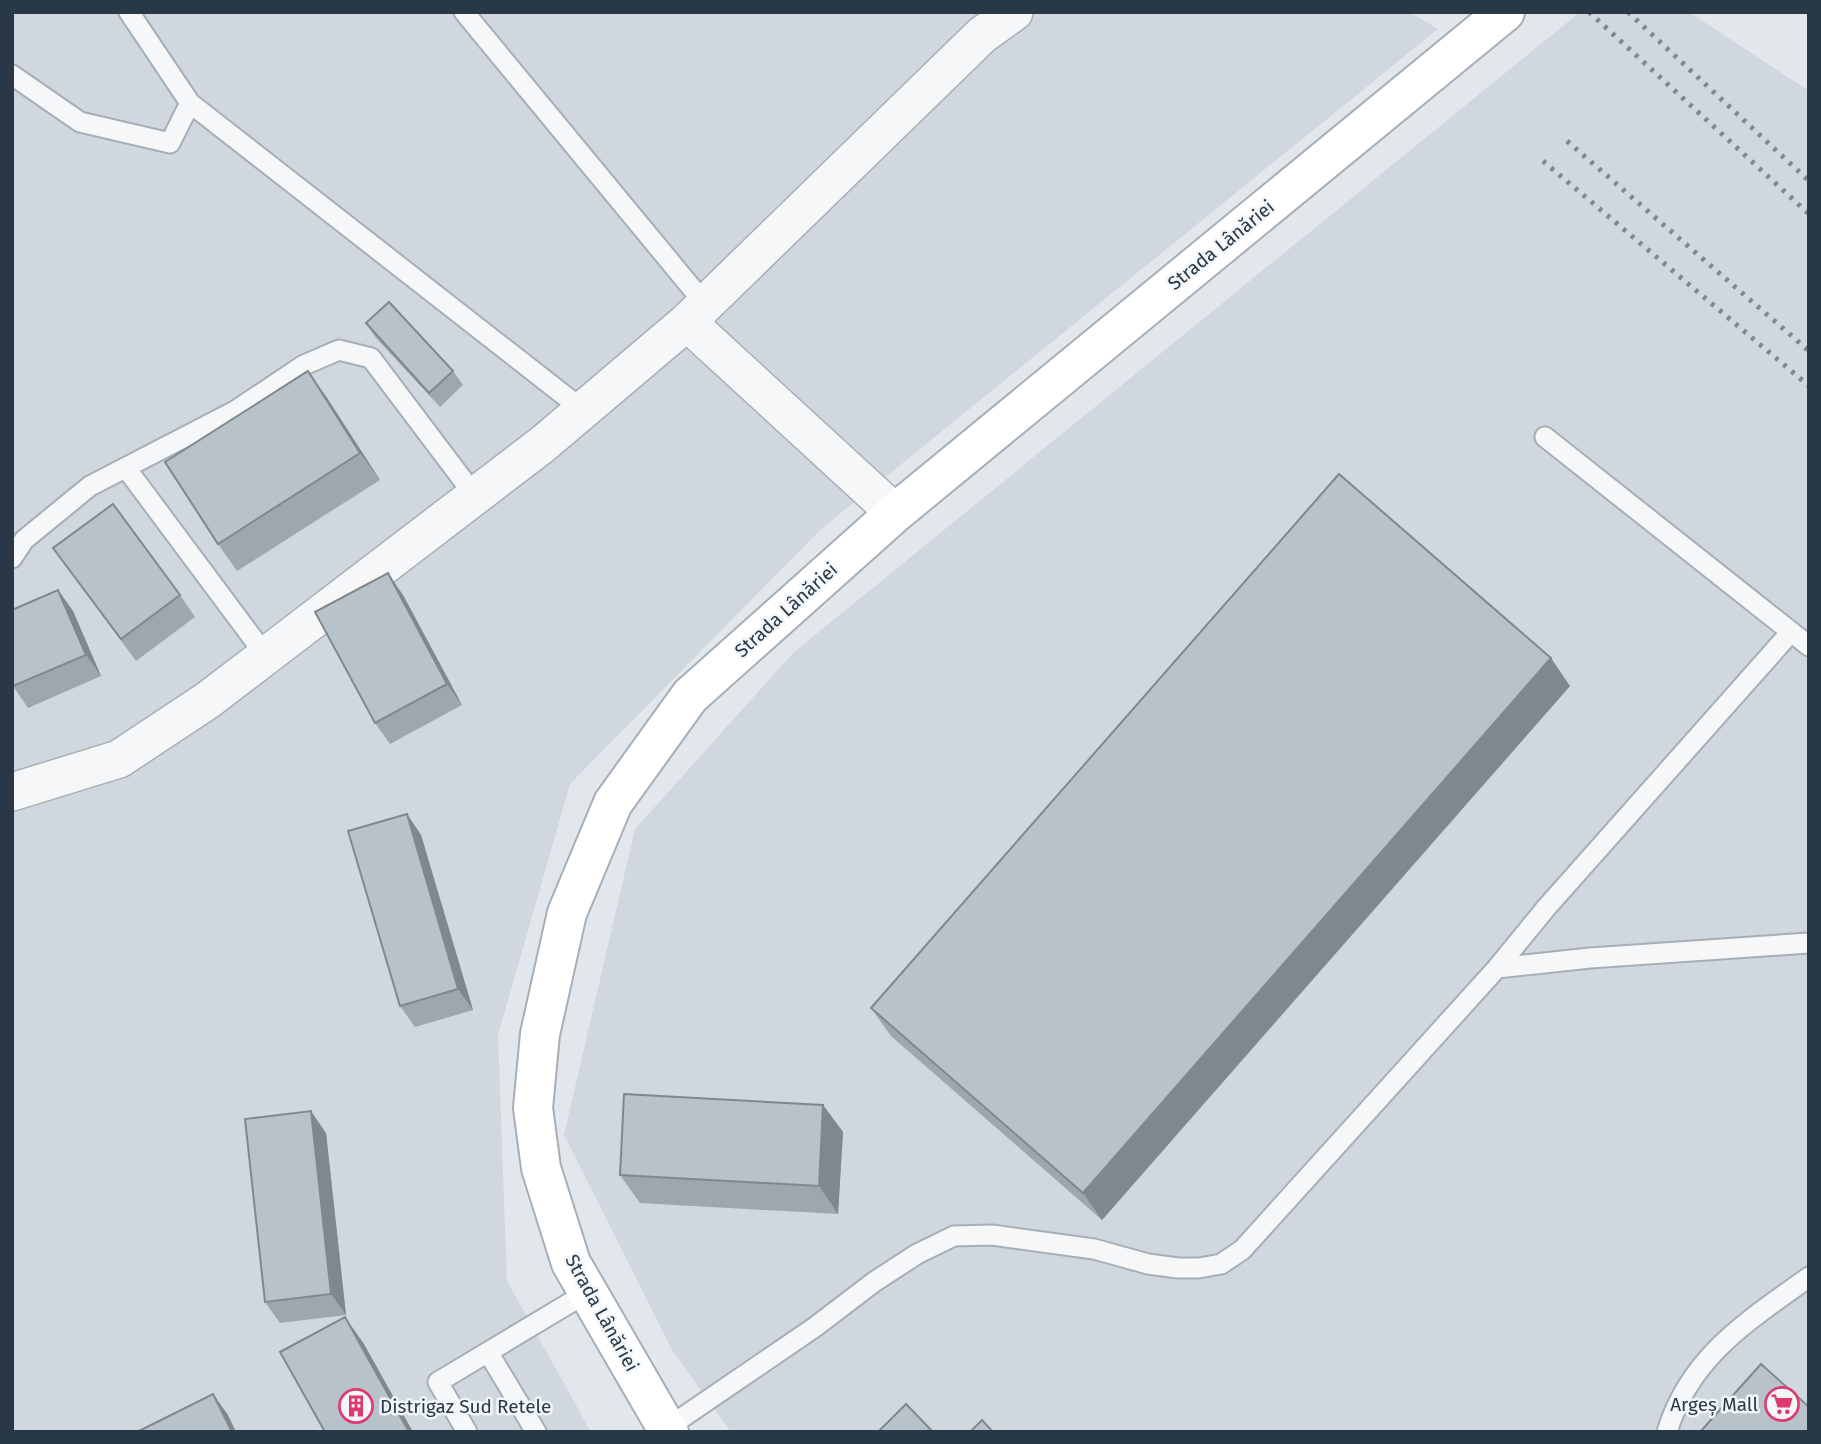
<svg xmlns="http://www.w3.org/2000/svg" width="1821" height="1444" viewBox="0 0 1821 1444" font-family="'Fira Sans',sans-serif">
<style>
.built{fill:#d0d7de}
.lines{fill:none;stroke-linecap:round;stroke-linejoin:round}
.lane-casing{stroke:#a6afb7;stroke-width:23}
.street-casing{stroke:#a6afb7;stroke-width:40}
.secondary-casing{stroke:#a6afb7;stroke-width:42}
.lane{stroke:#f5f7f9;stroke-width:19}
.street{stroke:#f5f7f9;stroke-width:37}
.secondary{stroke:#fff;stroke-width:38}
.rail{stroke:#798a97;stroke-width:5;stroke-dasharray:3.5 7;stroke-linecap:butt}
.wall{fill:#9ea7ae}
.shaded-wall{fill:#81888d}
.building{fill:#b8c2ca;stroke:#81888d;stroke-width:2}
.labels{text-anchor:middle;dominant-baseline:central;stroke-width:5;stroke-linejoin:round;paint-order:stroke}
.street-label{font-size:19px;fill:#283846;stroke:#f2f6f9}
.poi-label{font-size:19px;fill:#283846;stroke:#f2f6f9;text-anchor:end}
</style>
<rect width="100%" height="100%" fill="#e2e7ec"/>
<path class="built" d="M12,12H1409L1438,29L820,530L570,784L498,1035L507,1281L591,1432H12Z
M1580,12H1689L1809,91V1432H731L672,1350L564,1135L635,829L793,653Z"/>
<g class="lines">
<g class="lane-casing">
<path id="lane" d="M129,12L190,103L583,410
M464,12L705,304
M12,75L80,122L170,143L190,103
M1545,437L1809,646
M126,468L266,656
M12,558L24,540L90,486L235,411L304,365L339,350L371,358L475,496
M1497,968L1590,958L1809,943
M488,1352L536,1432
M667,1428L815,1327L874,1282L917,1254L954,1236L992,1235L1094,1249L1148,1264L1178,1268H1199L1221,1264L1242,1250L1497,968L1546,908L1791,632
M467,1432L438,1382L588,1292
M1667,1432C1690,1356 1748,1321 1809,1277"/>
</g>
<g class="street-casing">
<path id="street" d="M687,322L895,513
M12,792L119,759L208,700L543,444L687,322L982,35L1014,12"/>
</g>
<g class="secondary-casing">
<path id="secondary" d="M669,1432L571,1263L541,1168L533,1108L540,1034L567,913L613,803L690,696L895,513L1505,12"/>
</g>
<use href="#lane" class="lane"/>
<use href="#street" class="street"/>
<use href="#secondary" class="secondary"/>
<path class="rail" d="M1589,12L1809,214
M1628,12L1809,181
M1567,141L1809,351
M1543,161L1809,386"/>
</g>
<path class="wall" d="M366,323L453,371L463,385L440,407L376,338Z
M308,371L327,398L380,480L237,571L218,544Z
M53,548L180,595L195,617L136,661Z
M58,590L73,611L101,676L28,708L13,686Z
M403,595L462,705L390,744L375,723Z
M1570,686L1102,1220L891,1036L871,1008Z
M407,814L421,835L473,1010L415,1027L400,1006Z
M823,1105L843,1132L838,1214L640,1203L620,1175Z
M326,1133L346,1315L280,1323L265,1302Z"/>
<path class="shaded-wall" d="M308,371L327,398L380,480L360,453Z
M388,573L403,595L462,705L447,684Z
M58,590L73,611L101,676L86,655Z
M1551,658L1570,686L1102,1220L1083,1193Z
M407,814L421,835L473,1010L458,989Z
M823,1105L843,1132L838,1214L819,1186Z
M311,1111L326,1133L346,1315L331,1294Z
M345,1317L364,1344L413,1432H409Z
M213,1394L228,1415L236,1432H232Z"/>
<path class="building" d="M389,302L453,371L429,393L366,323Z
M308,371L360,453L218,544L165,462Z
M1339,474L1551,658L1083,1193L871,1008Z
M113,504L180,595L121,639L53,548Z
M388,573L447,684L375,723L315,612Z
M58,590L86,655L13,686L12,684V610Z
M407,814L458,989L400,1006L348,831Z
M624,1094L823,1105L819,1186L620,1175Z
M311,1111L331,1294L265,1302L245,1119Z
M345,1317L409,1432H325L280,1352Z
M1761,1364L1809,1407V1432H1700Z
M213,1394L232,1432H137Z
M906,1404L933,1432H878Z
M982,1420L993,1432H970Z"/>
<defs>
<g id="supermarket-ring" transform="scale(1.75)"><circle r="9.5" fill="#f2f6f9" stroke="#dd3a70" stroke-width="1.5"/><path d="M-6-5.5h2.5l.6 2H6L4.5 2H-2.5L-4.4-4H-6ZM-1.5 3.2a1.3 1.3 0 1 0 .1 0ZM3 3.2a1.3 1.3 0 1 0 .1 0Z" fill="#dd3a70"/></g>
<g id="building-ring" transform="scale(1.75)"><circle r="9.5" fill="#f2f6f9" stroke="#dd3a70" stroke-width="1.5"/><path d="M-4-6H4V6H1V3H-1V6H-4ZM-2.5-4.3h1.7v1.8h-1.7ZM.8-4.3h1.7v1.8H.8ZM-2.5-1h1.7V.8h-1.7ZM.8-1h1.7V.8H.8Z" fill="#dd3a70"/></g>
</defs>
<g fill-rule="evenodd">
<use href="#supermarket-ring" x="1782" y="1404"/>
<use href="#building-ring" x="356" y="1406"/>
</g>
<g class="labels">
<g class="street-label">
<text transform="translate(1221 245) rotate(-39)">Strada Lânăriei</text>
<text transform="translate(786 610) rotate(-42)">Strada Lânăriei</text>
<text transform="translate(602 1313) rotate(61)">Strada Lânăriei</text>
</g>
<g class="poi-label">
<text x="1758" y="1404">Argeș Mall</text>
<text x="380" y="1406" text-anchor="start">Distrigaz Sud Retele</text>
</g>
</g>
<rect width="1821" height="1444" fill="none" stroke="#283846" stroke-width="28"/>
</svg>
